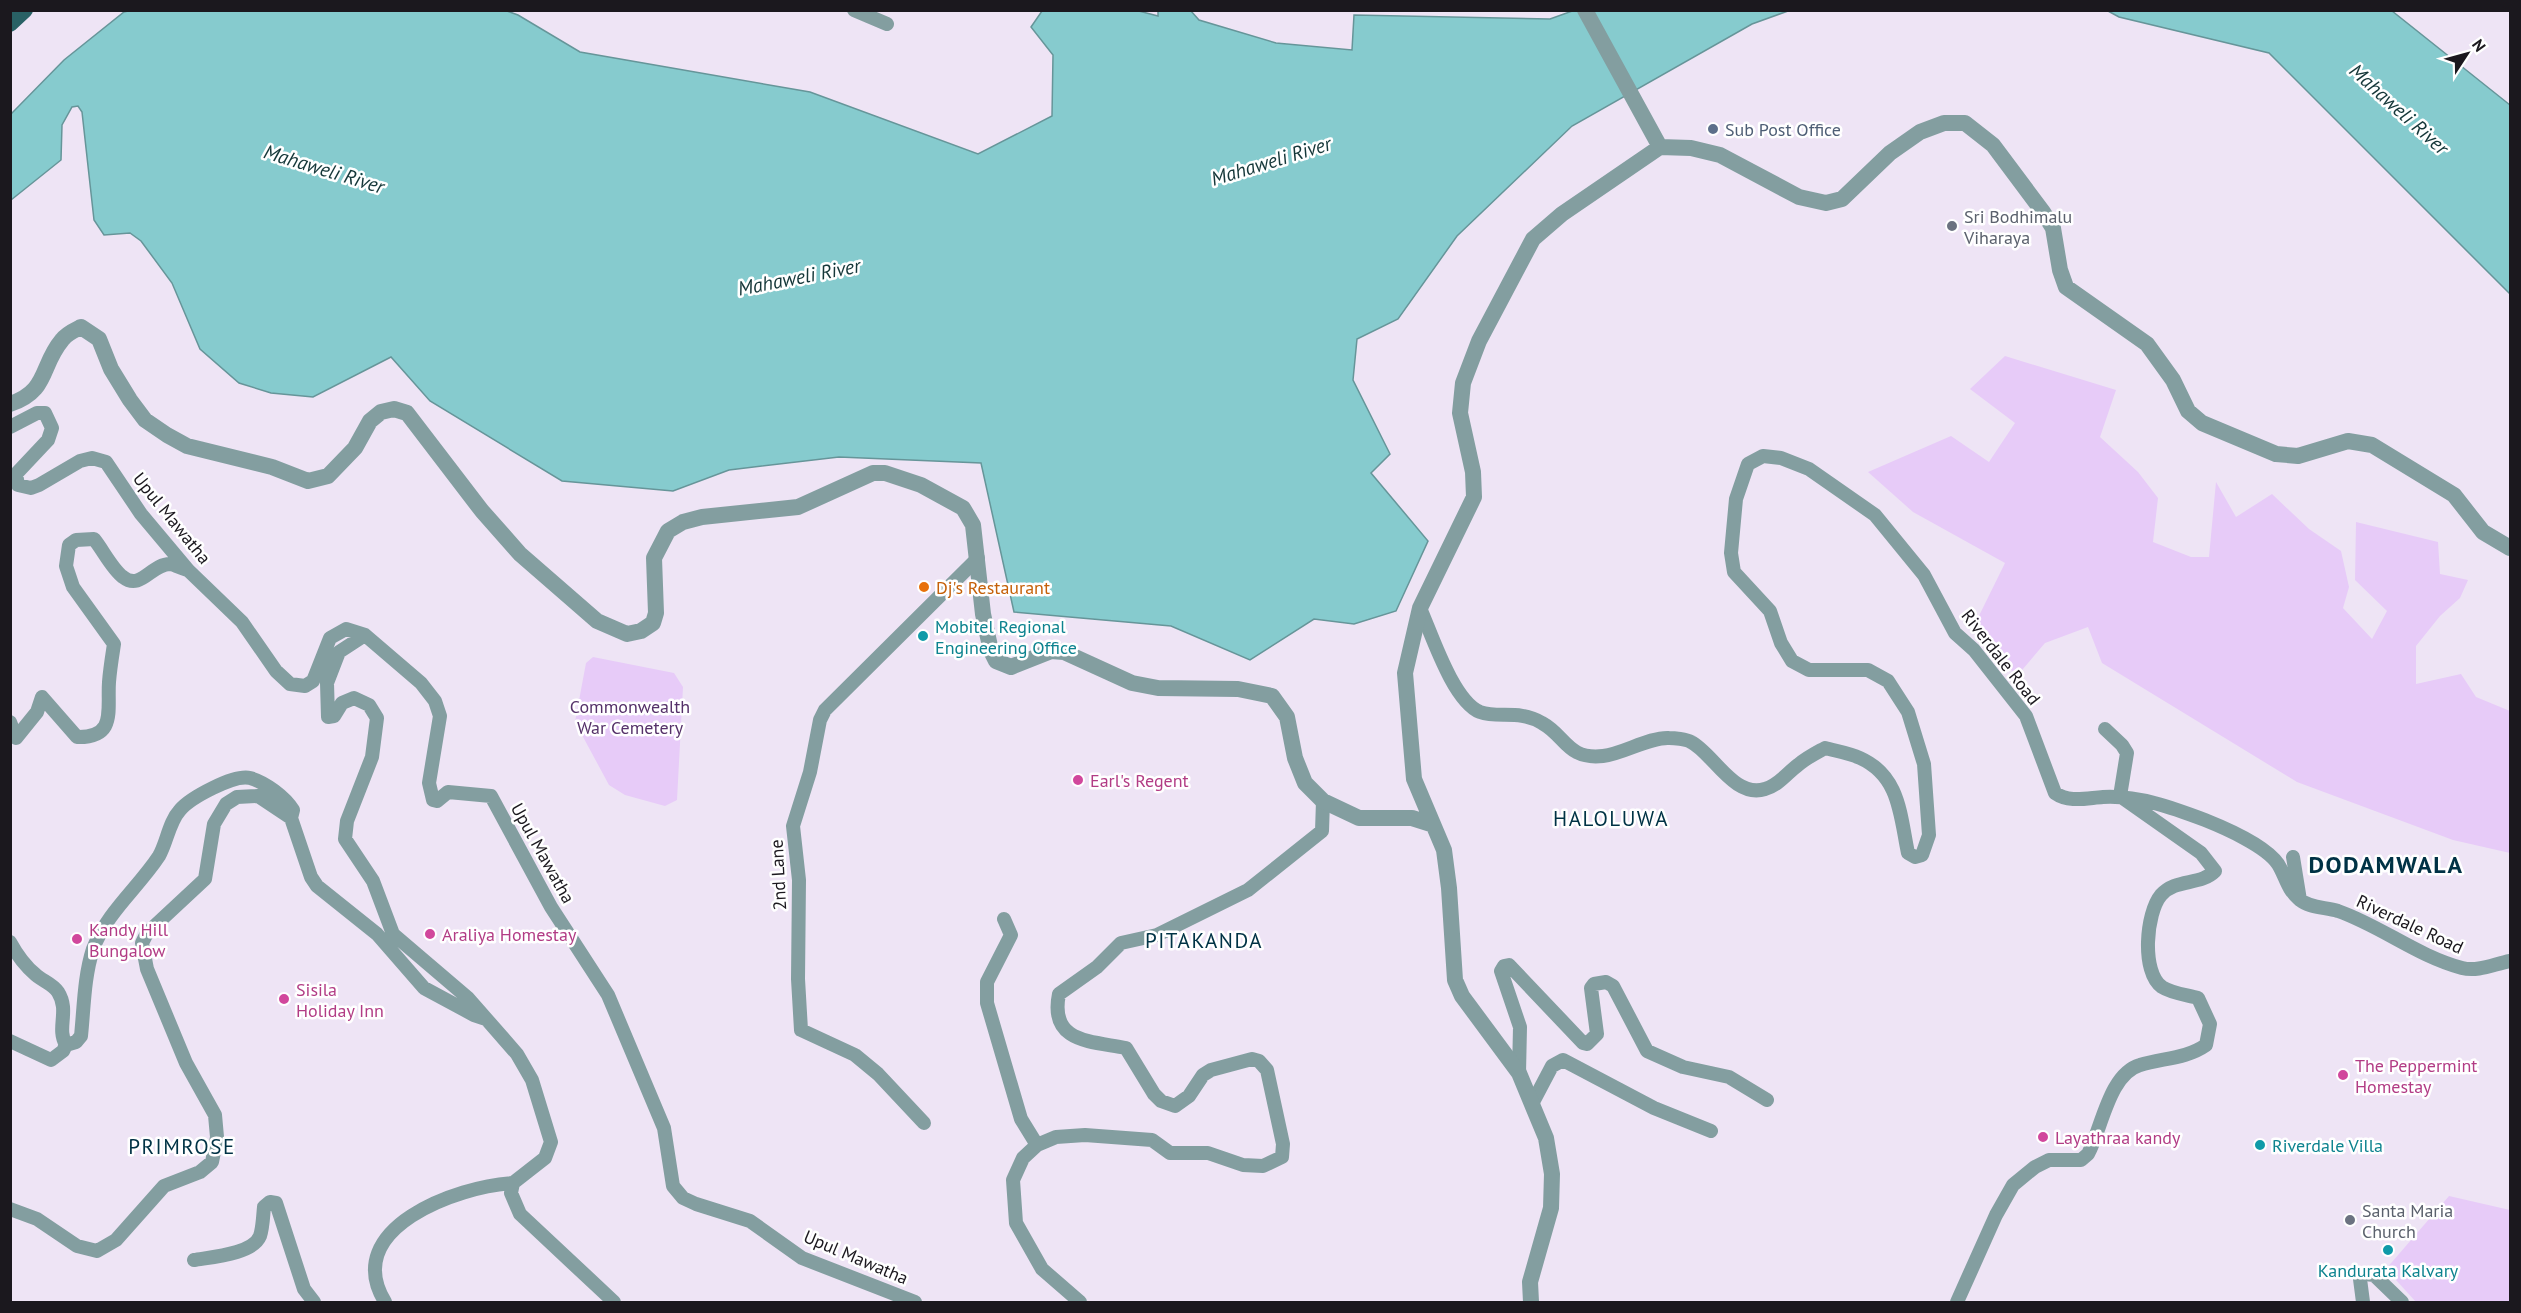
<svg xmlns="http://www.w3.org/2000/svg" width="2521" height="1313" viewBox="0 0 2521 1313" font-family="'PT Sans',sans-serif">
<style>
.green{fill:#e7cbf8}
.water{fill:#86cbce;stroke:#669599;stroke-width:1.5}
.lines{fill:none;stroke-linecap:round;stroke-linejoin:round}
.minor{stroke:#839ea0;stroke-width:14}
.tertiary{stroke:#839ea0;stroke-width:16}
.primary{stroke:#296165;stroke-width:16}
.service-dot{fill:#5c6f8a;stroke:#fff;stroke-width:2}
.worship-dot{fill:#6b7280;stroke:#fff;stroke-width:2}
.food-dot{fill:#e8710a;stroke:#fff;stroke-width:2}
.culture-dot{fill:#0f9aa8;stroke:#fff;stroke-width:2}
.hotel-dot{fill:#d1479c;stroke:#fff;stroke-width:2}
.labels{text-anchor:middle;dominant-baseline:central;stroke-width:5;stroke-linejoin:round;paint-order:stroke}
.service-label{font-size:18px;fill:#4e5e75;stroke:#fff;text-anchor:start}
.worship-label{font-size:18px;fill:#5b616d;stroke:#fff;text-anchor:start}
.street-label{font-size:18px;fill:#1b181e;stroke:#fff}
.food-label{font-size:18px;fill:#c56008;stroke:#fff;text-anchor:start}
.culture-label{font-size:18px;fill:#0d838f;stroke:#fff;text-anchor:start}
.park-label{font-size:18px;fill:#553169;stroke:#fff}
.hotel-label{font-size:18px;fill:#b23c85;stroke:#fff;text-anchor:start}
.water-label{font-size:20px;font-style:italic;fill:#153739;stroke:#fff}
.quarter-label{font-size:21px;letter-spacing:1.5px;fill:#003245;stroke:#fff}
.district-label{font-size:24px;font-weight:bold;letter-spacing:1.5px;fill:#003245;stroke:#fff}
</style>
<rect width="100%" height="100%" fill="#eee4f5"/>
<path class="green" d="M2005,356L2116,390L2100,437L2138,472L2158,498L2153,542L2191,557H2209L2216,482L2236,517L2272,494L2309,529L2341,551L2349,587L2343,608L2372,639L2387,611L2355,580L2356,522L2438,542L2440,574L2468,580L2460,598L2440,616L2416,646V684L2461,674L2476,697L2510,711V853L2453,840L2297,782L2102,663L2088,627L2045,643L2017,676L1972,630L2005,563L1913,512L1868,472L1951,436L1989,462L2015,423L1970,389Z
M593,657L674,673L683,687L677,800L665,806L625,795L609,785L575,722L586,663Z
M2449,1196L2510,1210V1302H2416L2386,1269Z"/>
<path class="water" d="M1135,10L1158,16V11H1191L1199,20L1276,43L1352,50L1354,15L1550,19L1575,10L1788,11L1752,24L1572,126L1457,236L1398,319L1357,339L1353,380L1390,454L1371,473L1428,541L1396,611L1354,624L1314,619L1250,660L1171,626L1014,612L981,463L839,457L729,470L673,491L562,481L430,401L391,357L313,397L271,393L239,383L200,349L172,283L141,241L130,233L104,235L94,220L82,112L78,106L72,107L62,125L61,160L11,200V114L64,60L124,12L128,11H507L518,15L580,52L810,92L978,154L1052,116L1053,55L1031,27L1042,11Z
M2108,11H2392L2510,105V294L2269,53L2119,17Z"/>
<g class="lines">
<path class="minor" d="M854,10L887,24
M10,427L37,413H45L52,428L48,440L16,474L18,485L31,488L39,485L80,461L92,458L106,462L141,514L188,570L242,622L276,671L290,684L305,686L313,681L330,638L346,629L365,635L421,683L435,701L440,716L429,783L433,800L437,801L448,792L491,796L551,907L608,995L664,1128L673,1186L683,1198L696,1204L750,1221L802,1258L915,1302
M1420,608C1432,635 1453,701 1480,712C1499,719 1518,709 1542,723C1566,736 1567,760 1603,756C1623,754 1649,737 1669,738C1674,738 1686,739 1691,742C1713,753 1734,799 1765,789C1779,785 1787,773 1798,765C1806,758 1816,753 1825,748C1836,751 1849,753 1860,758C1900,776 1900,815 1908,853L1915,857L1922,855L1929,835L1924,764L1908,712L1888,681L1868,670H1809L1792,661L1781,643L1770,611L1734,572L1731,553L1736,499L1748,464L1763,456L1781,458L1809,469L1875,515L1924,575L1955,633L1974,650L2026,716L2055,793C2069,803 2087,798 2103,797C2138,795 2173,808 2205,820C2225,828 2266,846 2278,864C2286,877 2287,889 2299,899C2309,908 2325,907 2338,911C2381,926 2417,956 2462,968C2478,972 2494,964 2510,961
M365,635L339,652L327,683L328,717L334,716L342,703L354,698L369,705L377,718L372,757L347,821L345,839L373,881L393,934L468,998L517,1054L532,1080L551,1142L545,1158L513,1183L511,1193L520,1214L614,1302
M10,722L16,738L37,712L42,697L77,737C117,738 107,710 109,682C110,669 112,657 114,644L73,587L66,566L69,545L76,540L94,539C103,550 112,569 123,577C141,591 151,564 170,564C175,565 183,569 188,570
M2293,857L2300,900
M1004,919L1011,935L987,982V1003L1021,1119L1037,1145
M10,942C17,955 25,966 36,975C43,981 53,984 58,992C70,1011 56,1028 66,1045L76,1042L81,1036C84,1007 84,977 93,949C107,912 138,888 159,856C167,842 169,822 180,810C190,798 234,774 250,778C265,782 285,797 293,810L291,818
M10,1041L51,1060L63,1051L66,1045
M1519,1073L1520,1027L1501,971L1504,966L1509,965L1583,1043L1587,1044L1597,1034L1591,988L1594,984L1606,982L1613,986L1647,1051L1683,1067L1729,1077L1767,1100
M1532,1104L1552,1066L1563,1060L1654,1108L1711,1131
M924,1123L878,1074L855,1055L801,1030L798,979L799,880L793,826L810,772L820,720L825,710L978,558
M10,1209L37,1219L77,1246L97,1251L116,1240L164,1186L200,1172L212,1162L217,1137L215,1115L186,1063L147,969L142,943L147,933L205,879L214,824L226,804L237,797L258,796L291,818L311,877L317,886L377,934L424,988L474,1015L486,1019
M194,1260C211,1257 253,1254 260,1236C263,1227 263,1216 264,1207L270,1202L276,1203L304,1289L314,1302
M385,1302C340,1228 458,1186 513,1183
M1080,1302L1042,1269L1016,1223L1013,1180L1023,1158L1037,1145L1056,1137L1085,1135L1152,1140L1170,1153H1208L1243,1165L1263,1166L1282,1157L1283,1144L1267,1070L1259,1061L1252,1059L1211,1070L1203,1075L1189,1096L1175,1106L1161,1101L1154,1094L1126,1048C1091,1041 1049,1043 1059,994L1097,967L1121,943L1157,935L1248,890L1322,831L1323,801
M1957,1302L1996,1215L2013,1185L2035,1167L2049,1160H2081L2088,1154C2102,1128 2109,1074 2140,1065C2162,1058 2186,1059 2206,1045L2210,1024L2198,998C2187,995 2171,993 2162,987C2141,972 2146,913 2161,895C2176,878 2200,886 2215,871L2201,853L2120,796L2127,753L2122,745L2105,729
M2363,1302L2360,1279L2365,1274L2374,1275L2402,1302"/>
<path class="tertiary" d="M1585,10L1660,147
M10,404C49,391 40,366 62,340C66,334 75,330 81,327L99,339L111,369L130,400L145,420L167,435L187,446L272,467L308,481L328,476L355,448L370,421L381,412L394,409L407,413L482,511L520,554L597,621L627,634L641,631L653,623L656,613L654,558L668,531L683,522L702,517L798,507L873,473H885L921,485L963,508L973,525L983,614L991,651L996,661L1011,667L1051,651L1064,652L1132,683L1158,688L1238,689L1272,696L1287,717L1295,758L1305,783L1323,801L1359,818H1412L1431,824
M1531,1302L1530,1282L1551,1208L1552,1174L1546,1138L1519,1073L1462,996L1455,980L1449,888L1444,850L1414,779L1405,673L1420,608L1474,497L1473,472L1460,413L1463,383L1479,341L1533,239L1562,214L1660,147L1691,148L1720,155L1799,197L1826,203L1842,199L1890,153L1920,132L1944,123H1965L1993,145L2043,212L2053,228L2060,270L2066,287L2147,344L2173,380L2188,411L2202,423L2276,454L2298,456L2348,441L2372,445L2454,495L2483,532L2510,548"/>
<path class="primary" d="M10,24L25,10"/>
</g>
<circle class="service-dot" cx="1713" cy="129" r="6"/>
<g class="worship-dot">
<circle cx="1952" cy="226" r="6"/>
<circle cx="2350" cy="1220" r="6"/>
</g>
<circle class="food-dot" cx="924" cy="587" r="6"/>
<g class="culture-dot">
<circle cx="923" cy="636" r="6"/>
<circle cx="2260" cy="1145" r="6"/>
<circle cx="2388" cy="1250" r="6"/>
</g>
<g class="hotel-dot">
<circle cx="1078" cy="780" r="6"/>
<circle cx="430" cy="934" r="6"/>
<circle cx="77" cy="939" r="6"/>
<circle cx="284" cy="999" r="6"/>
<circle cx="2343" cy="1075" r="6"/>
<circle cx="2043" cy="1137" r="6"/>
</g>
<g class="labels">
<g class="service-label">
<text x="1725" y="129">Sub Post Office</text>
</g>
<g class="worship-label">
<text x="1964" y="216">Sri Bodhimalu<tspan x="1964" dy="21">Viharaya</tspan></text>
<text x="2362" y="1210">Santa Maria<tspan x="2362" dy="21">Church</tspan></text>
</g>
<g class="street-label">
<text transform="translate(172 518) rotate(51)">Upul Mawatha</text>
<text transform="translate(2001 657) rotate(52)">Riverdale Road</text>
<text transform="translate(543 853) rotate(61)">Upul Mawatha</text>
<text transform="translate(778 875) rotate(-93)">2nd Lane</text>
<text transform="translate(2410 924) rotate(25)">Riverdale Road</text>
<text transform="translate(856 1257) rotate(23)">Upul Mawatha</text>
</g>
<g class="food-label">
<text x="936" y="587">Dj's Restaurant</text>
</g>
<g class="culture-label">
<text x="935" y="626">Mobitel Regional<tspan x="935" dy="21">Engineering Office</tspan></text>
<text x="2272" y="1145">Riverdale Villa</text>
<text x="2388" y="1270" text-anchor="middle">Kandurata Kalvary</text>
</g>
<g class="park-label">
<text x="630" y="706">Commonwealth<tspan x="630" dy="21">War Cemetery</tspan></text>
</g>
<g class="hotel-label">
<text x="1090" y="780">Earl's Regent</text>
<text x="89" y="929">Kandy Hill<tspan x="89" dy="21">Bungalow</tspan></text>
<text x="442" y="934">Araliya Homestay</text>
<text x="296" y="989">Sisila<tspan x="296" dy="21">Holiday Inn</tspan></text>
<text x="2355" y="1065">The Peppermint<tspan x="2355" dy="21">Homestay</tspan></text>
<text x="2055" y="1137">Layathraa kandy</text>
</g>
<g class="water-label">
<text transform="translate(2399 109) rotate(42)">Mahaweli River</text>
<text transform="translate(1271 161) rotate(-17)">Mahaweli River</text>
<text transform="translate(324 169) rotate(17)">Mahaweli River</text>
<text transform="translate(799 277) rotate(-11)">Mahaweli River</text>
</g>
<g class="quarter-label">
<text x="1611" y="818">HALOLUWA</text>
<text x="1204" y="940">PITAKANDA</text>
<text x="182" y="1146">PRIMROSE</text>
</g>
<g class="district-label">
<text x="2386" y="864">DODAMWALA</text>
</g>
</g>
<rect width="2521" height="1313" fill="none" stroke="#1b181e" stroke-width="24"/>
<g transform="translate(2467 54) rotate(54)" stroke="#ffffff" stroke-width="4.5" paint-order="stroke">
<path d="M0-4.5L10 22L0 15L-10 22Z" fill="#1b181e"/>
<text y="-9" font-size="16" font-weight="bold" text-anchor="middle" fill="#1b181e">N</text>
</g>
</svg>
